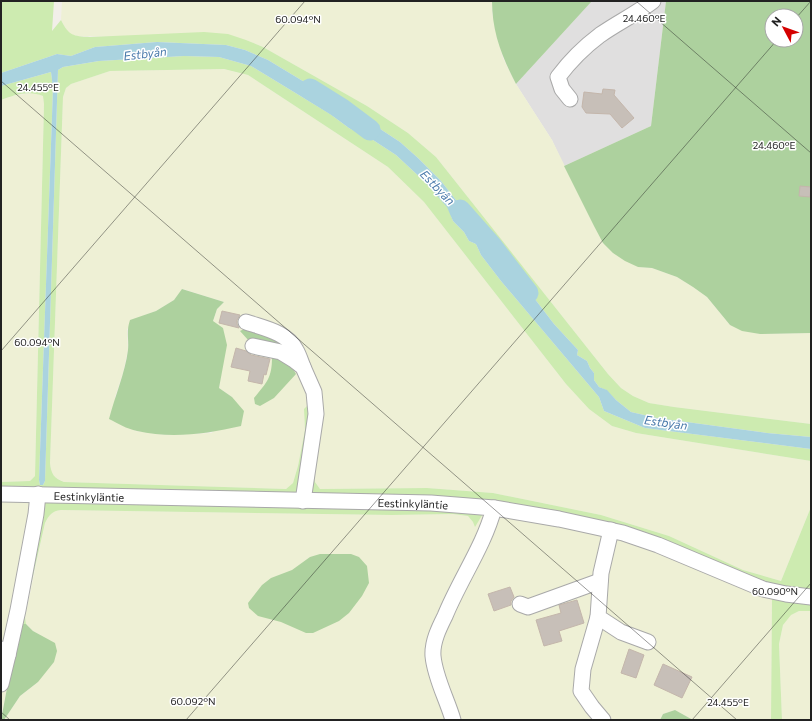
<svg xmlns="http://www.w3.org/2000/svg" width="812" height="721" viewBox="0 0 812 721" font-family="Commissioner,sans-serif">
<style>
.residential{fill:#e0dfdf}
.farmland{fill:#eef0d5;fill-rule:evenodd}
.grass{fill:#cdebb0}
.forest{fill:#add19e;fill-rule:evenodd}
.water{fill:#aad3df}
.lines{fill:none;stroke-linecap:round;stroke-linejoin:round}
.river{stroke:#aad3df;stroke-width:21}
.building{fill:#c7bfb8;stroke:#c4b6ab}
.minor-casing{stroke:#a9a9a9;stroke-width:17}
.minor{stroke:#fff;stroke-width:15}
.ticks{fill:none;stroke:#222;stroke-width:1;stroke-opacity:0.45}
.labels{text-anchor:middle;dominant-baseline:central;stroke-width:3;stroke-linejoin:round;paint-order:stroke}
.street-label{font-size:11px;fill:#222;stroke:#fff}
.water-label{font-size:12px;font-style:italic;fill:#4a7aab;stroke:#fff}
.ticks-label{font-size:10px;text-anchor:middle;fill:#222;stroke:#fff;stroke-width:3;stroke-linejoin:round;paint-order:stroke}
</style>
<rect width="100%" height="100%" fill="#f2efe9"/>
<path class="residential" d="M592,1H666L651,126L564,166L552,140L516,84Z"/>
<path class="farmland" d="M62,1H492V13L503,58L516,84L552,140L603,243L638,267L652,268L677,277L693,287L707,297L730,325L760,334L811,333V424L674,407L649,403L633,396L621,388L608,374L436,157L408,133L367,106L263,47L246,40L79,36L71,35L66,29L61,20Z
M224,69L248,75L388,167L424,202L566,384L589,409L612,426L636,433L811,461V507L781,581L743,570L669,536L601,515L493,493L427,488L320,489L315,482L304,409L305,430L298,466L293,483L286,489L64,482L56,478L51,472L50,463L63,97L66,88L71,84L110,71ZM183,289L224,302L217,309L213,321L222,368L219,388L232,397L212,433L166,435L135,431L115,397L123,373L128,350L127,329L145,315L156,311L174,300Z
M35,93L43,96L44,104L35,476L30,481L1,482V100L16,95Z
M1,499L45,500L1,717Z
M61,510L392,515L453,514L468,516L473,522L484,512L553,523L633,542L772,597L771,720H693L675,710L663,714L660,720H4L20,696L38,682L40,635L33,631L26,624L25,617L45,523L49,516L54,511Z
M799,611H811V720H782L779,644L783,625L790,615Z"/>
<path class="grass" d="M1,1H54L52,31L61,20C69,36 73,36 90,37L204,32L228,34L246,40L263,47L367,106L408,133L436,157L608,374L621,388L633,396L649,403L674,407L811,424V437L767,433L657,418L631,412L616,400L606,390L599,387L594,380V373L590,368L587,361L577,355L578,350L554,324L518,277L492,254L487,243L466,213L441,181L418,158L400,142L371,123L344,112L311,86L268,60L245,50L226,45L157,42L95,47L71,56L57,54L1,73Z
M184,56L219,57L251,66L330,114L349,128L373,140L396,155L424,181L448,207L453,221L464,232L469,241L476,244L481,255L501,281L599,397L604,411L645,428L811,449V461L636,433L612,426L589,409L566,384L424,202L388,167L248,75L224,69L110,71L71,84L66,88L63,97L50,463C51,474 54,478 64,482L286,489L293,483L298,466L305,430L304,409L312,401L297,494L62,490L47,487L43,489H1V482L30,481L35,476L44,104L43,96C29,90 14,95 1,100V86L51,72L53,88L39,480L40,485H43L45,481L58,70L63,67L99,61Z
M322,391L321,425L314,475L315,482L320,489L427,488L493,493L601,515L669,536L743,570L781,581L811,507V592L779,588L630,530L311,494L317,397Z
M42,502L449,509L484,512L475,527L473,522L468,516L453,514L392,515L61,510C52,511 49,515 45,523L27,603L25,617L26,624H19Z
M772,597L811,602V611H799L791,615L783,625L779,644L782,720H771Z"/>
<path class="forest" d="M492,1H592L516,84C502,57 492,32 492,1Z
M666,1H811V333L760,334L742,331L730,325L707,297L693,287L677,277L652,268L638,267L625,261L613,253L603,243L594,226L564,166L651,126ZM772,16H796V40H772Z
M182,289L224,302L217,309L213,321L223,328L227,345L219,388L232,397L244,411L241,426C207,434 171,439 137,431C127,429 117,423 109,419C115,396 125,373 128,350C129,338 126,332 130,320L156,311L174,300Z
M248,327L282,341L277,344L249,341L240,331Z
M272,357L291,365L296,374L274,398L260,406L255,404L254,398C267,382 272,378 272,357Z
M320,554H351L359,557L367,566L369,583L362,596L349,613L339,621L313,633H306L281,622L258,616L249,608L248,603L262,585L271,578L292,570L310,557Z
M19,624H26L33,631L55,643L57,651L54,662L38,682L20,696L4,720H1Z
M675,710L693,720H660L663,714Z"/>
<path class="water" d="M157,42L226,45L245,50L268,60L311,86L344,112L371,123L400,142L418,158L441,181L466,213L487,243L492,254L518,277L554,324L578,350L577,355L587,361L590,368L594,373V380L599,387L607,390L616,400L631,412L657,418L767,433L811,437V449L645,428L604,411L599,397L501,281L481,255L476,244L469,241L464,232L453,221L447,207L424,181L396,155L373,140L349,128L330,114L251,66L219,57L184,56L99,61L63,67L58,70L45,481L43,485H40L39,480L53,88L51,72L1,86V73L57,54L71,56L95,47Z"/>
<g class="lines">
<path class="river" d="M310,89L342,109L370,130
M460,210L491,245L528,293"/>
</g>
<path class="building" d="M603,89L615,90L614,95L634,118L622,128L610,114L586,113L582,107L584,92L602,94Z
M800,186L811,187L810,197L799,196Z
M222,311L240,315L237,320V324L239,328L219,323Z
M236,348L246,351L251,355L270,359L266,375L264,374L262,384L248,381L250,371L231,367Z
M510,587L514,597L511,601V605L494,611L488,594Z
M577,600L584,623L559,631L562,641L544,646L536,620L561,613L559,605Z
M629,649L644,655L636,678L621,673Z
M663,664L692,677L682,698L654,685Z"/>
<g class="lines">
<g class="minor-casing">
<g id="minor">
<path d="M570,99L562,89L558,77C570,61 584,47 600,35C617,23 636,14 653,1"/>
<path d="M246,322C263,328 287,332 296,350C299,355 301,362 303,367"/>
<path d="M253,346L281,352L294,360L303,367L314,392L316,414L303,501"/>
<path id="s1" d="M1,494L431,503L494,508L559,519L623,533L658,545L763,589L786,594L811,597"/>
<path d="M611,530L601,573L598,617L621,632L648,642"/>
<path d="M520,604L528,607L600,581"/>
<path d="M598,617L583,669L581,691L592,707L603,720"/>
<path d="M1,649L8,655L18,610L36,514L38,494"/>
<path d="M1,684L8,655"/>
<path d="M453,720C447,699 435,678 433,656C432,642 439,628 445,616C460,579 484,546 494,508"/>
</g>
</g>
<use href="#minor" class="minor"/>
</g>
<path class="ticks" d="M636,1L811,153M796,18L811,1M1,81L737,720M1,351L305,1M1,712L10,720M186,720L777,40M692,720L811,583"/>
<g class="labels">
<g class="street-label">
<text stroke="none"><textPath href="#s1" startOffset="88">Eestinkyläntie</textPath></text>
<text stroke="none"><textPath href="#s1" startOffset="412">Eestinkyläntie</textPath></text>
</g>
<g class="water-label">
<text transform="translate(145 53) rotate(-7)">Estbyån</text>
<text transform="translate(438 187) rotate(46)">Estbyån</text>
<text transform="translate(666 422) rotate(8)">Estbyån</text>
</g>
</g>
<g class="ticks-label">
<text x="644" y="22">24.460°E</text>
<text x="298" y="23">60.094°N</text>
<text x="38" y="91">24.455°E</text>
<text x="774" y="149">24.460°E</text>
<text x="37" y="346">60.094°N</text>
<text x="775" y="595">60.090°N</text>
<text x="193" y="705">60.092°N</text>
<text x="728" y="706">24.455°E</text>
</g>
<rect width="812" height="721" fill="none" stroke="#222222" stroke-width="4"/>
<g transform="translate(784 28) rotate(311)"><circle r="19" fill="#ffffff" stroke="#a7a7a7"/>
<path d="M0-3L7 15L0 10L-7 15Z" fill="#d40000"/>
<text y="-6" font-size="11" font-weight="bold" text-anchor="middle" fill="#222222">N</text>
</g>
</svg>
